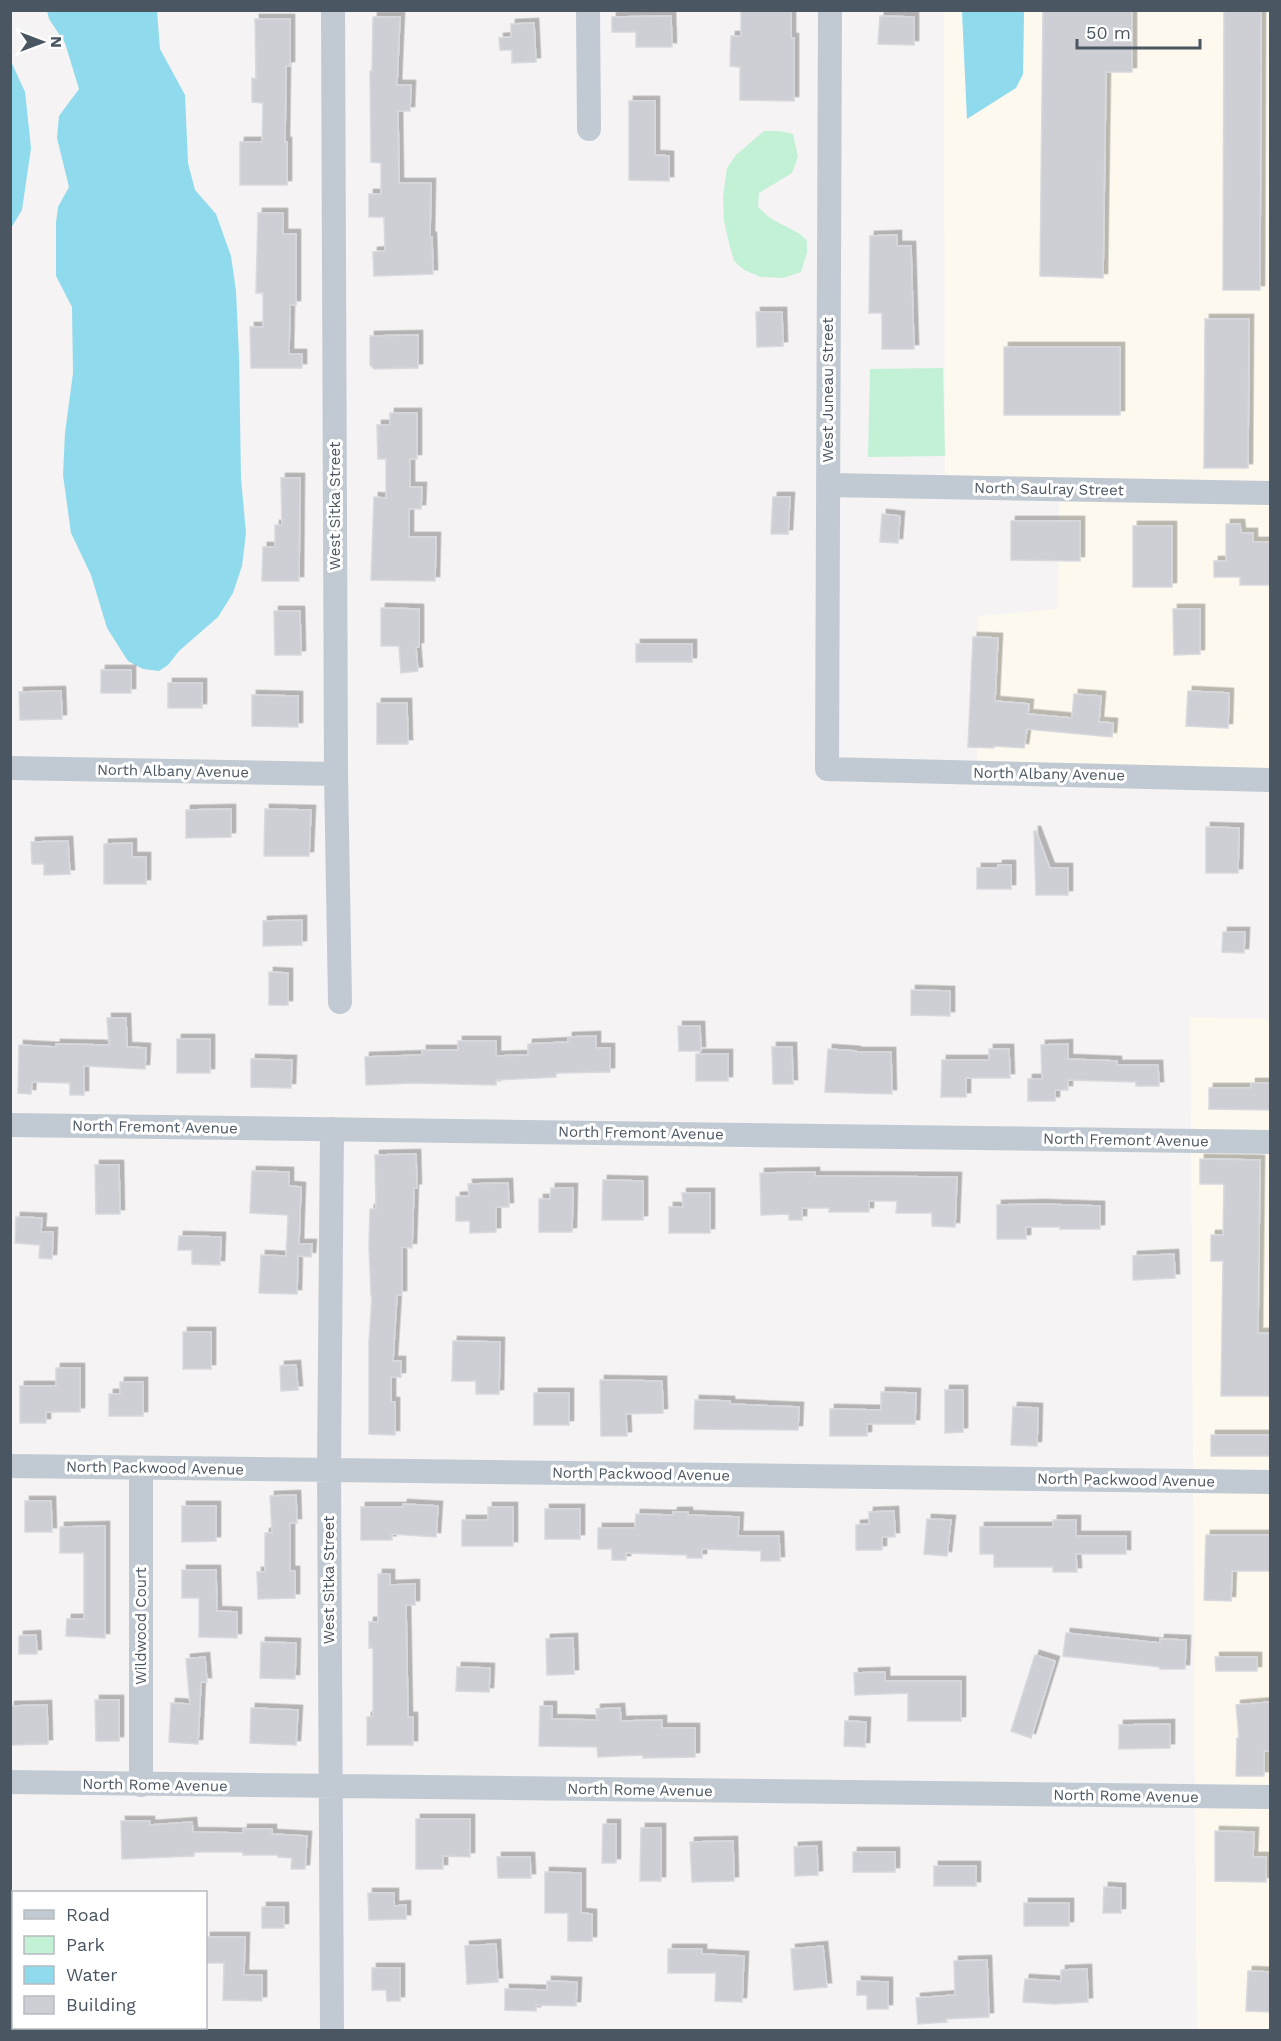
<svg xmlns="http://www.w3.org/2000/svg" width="1281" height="2041" viewBox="0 0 1281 2041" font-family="'Work Sans',sans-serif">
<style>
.commercial{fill:#fdf9ef}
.green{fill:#c3f1d5}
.water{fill:#90daee}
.building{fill:#cdcfd5;stroke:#d7d9de;stroke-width:1.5;filter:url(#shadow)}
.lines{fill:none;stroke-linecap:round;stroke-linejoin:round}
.minor{stroke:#c1cad2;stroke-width:24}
.labels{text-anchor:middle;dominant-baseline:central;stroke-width:6;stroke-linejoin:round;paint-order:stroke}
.street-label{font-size:15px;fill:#4a5661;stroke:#fff}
</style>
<defs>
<filter id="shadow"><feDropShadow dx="4.5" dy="-4.5" stdDeviation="0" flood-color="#0004"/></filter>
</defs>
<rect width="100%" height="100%" fill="#f5f3f3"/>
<path class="commercial" d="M944,11H962L967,119L1024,62V11H1270V484L945,479Z
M1059,498L1270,501V771L977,764L978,616L1058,609Z
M1190,1017L1270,1019V1133L1191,1132Z
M1191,1149L1270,1150V1473H1193Z
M1193,1490L1270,1491V1789L1195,1788Z
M1195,1805L1270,1806V2030H1197Z"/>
<path class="green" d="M764,131H780L793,134L798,156L792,173L759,193L758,207L770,218L800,234L807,241V253L801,272L783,278L761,277L744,270L734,261L728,239L724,221L723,197L727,168L736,155Z
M943,368L945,456L868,457L870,369Z"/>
<path class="water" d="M47,11H157L160,49L185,95L188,163L195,190L216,214L231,256L236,291L239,356L241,478L246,533L242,566L233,593L218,617L179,651L168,665L159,671L143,669L128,661L107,628L91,575L71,533L63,475L65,433L73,373L72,307L56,276V223L58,207L69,187L57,138L59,116L79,89L65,43L49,19Z
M962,11H1024L1023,74L1016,88L967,119Z
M10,59L25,92L31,148L22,210L11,228Z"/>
<path class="building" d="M741,10H791V38H794V101L740,100V67L730,66L731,36H741Z
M1043,10H1132V72H1106L1103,278L1040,276Z
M1224,10H1261L1260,290H1223Z
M671,16L672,47H636V32H612V17Z
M880,16L914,17V45L878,44Z
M373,17H400L397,85H411L410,111H398L399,183H431L430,237H432L433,274L374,276L373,252L385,251L384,217H369V194H381V163L371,162L370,71H372Z
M255,19H290V66H286L285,142H287V185H240V142H262L263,103L252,102V78L256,79Z
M534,23L536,62L512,63V50H500L499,38L511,37V24Z
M629,101H655V155L669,156V181L629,180Z
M258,213H283V234H296V305H290L289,354H302V368H251L250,327H263V293H256Z
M897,235V246H911L914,349H882V313H869L870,236Z
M756,312H782L783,346L757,347Z
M1205,319H1249L1248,468H1204Z
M418,335V368L374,369L370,365V336Z
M1004,347H1120V415H1004Z
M390,413H417V459H410V487H422L421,509H409V537H436L435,581L371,580L374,497L386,498V459H378L377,425H390Z
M281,478H300L299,581H262L263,547H275V525H282Z
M773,497H790L788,534H771Z
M882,514L900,516L898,543L880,542Z
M1011,521H1080V561L1011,560Z
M1226,524H1240L1241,533H1253V542H1269L1270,585H1240V577H1214V561H1226Z
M1133,526H1172V587H1133Z
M381,608L419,609V647H416L418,671L401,673L399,646H381Z
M1173,609H1200V654L1174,655Z
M274,611H300L301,655H275Z
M973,637L998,638L995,701L1029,704L1028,714L1072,718L1074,694L1101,696L1099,722L1113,723L1112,737L1027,729L1024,748L994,746V748L968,747Z
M636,644H692V662H636Z
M101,670H131V693H101Z
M168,683H202V708H168Z
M61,691L62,719L20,720L19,692Z
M1188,691L1229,693L1228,728L1186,726Z
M252,695L298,696V727L252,726Z
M377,703H407L408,744H377Z
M231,809V837L186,838V810Z
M265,809L311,810L309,856H264Z
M1206,827L1239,828L1238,873H1206Z
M1034,831H1036L1050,868H1068V895H1036Z
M68,841L70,874L44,875V864H32L31,842Z
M132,843V857H146V884H104V844Z
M998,865H1011V889H977V868H998Z
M302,920V945L263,946V921Z
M1223,932H1245L1244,953L1222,952Z
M269,972L288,973V1005H269Z
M911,990L950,991V1016L911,1015Z
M107,1018H126L127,1047L146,1048L145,1069L84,1066V1095H70V1083L32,1082L31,1094L18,1093L19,1045L56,1047V1044L109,1045Z
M678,1026H700L701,1051H679Z
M596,1036V1048H610V1072L556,1073V1077L496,1080V1085L414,1083L366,1085L365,1057L422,1055V1050H458V1041H496V1056L528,1055V1044L568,1042V1037Z
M177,1039H210V1073H177Z
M1068,1044V1059L1117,1061V1065H1158L1159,1086H1136V1082L1068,1080V1090H1055V1101H1028V1079H1042L1041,1045Z
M772,1047H792L793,1084H773Z
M828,1049L856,1051V1052H891L892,1094L825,1092Z
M989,1049H1009L1010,1078H966V1097H941L942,1060H989Z
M696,1054H728V1081H696Z
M251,1059L292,1060L291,1088L251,1087Z
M1251,1083H1270V1110L1209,1109V1088H1251Z
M416,1154L417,1188H414L412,1248L402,1247V1295H397L393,1361H401V1377H391V1402H395V1435L369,1434V1342L372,1296H371L369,1246L370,1209H376L375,1155Z
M1200,1159L1260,1160L1258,1333H1270V1396H1221L1223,1261H1211V1235H1223L1224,1184H1200Z
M95,1165H119L120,1214H96Z
M252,1171L289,1172V1186L301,1187L299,1244H312L311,1257L298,1256L297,1294L259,1293L261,1255L286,1256L288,1215L250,1213Z
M815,1172V1176L957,1177L955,1227L932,1226V1213H896L897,1201H869V1212H829V1208H802V1220H789V1214L761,1215L760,1173Z
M603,1180L643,1181V1220H602Z
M508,1183L509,1207H496V1232L470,1233V1221H456V1197L469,1196L468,1184Z
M551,1188H573L572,1232H539V1199H550Z
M682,1193H710V1233H669V1207H683Z
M1040,1204L1100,1206V1229H1060V1227H1026V1239H997V1205Z
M16,1217L42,1218L41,1232H53L52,1259L39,1258L40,1245L15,1243Z
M179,1236L221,1237L220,1265L192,1264V1250H178Z
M1174,1254L1175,1278L1133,1280V1256Z
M183,1332H211V1369H183Z
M453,1341L500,1342L499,1394H476V1381H452Z
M296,1365L298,1390L281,1391L280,1366Z
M56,1368H80V1412H46V1423H20V1386H56Z
M600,1380L662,1381L663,1413L626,1414L627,1436H601Z
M120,1382H143V1416H109V1394H120Z
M945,1390H963V1432L945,1433Z
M881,1392L916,1393L915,1424H867V1436H830V1409L881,1410Z
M534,1393H569V1425H534Z
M695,1400L730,1401V1404L799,1407L798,1430L694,1429Z
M1013,1407L1038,1408L1037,1446L1011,1445Z
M1211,1435H1270V1456H1211Z
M296,1495L297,1523H290V1571H295V1598L258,1599L257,1572H265V1533H272L270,1496Z
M25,1501H51L52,1532H25Z
M403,1504L438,1506L436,1537L392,1534V1540H361V1507H403Z
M182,1506H216V1541L182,1542Z
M488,1507H513V1546H462V1520H488Z
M545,1509H580V1539H545Z
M894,1511L895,1537H882V1550H856V1525L869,1524V1512Z
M673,1512H688V1515L739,1517L738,1536H779L780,1561H761V1551L702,1549V1558H687V1555L626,1553V1560H612V1549H598V1528H635L636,1514L673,1515Z
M927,1519L951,1520L947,1556L924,1554Z
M1053,1520H1076V1536H1126V1554H1076L1077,1572H1053V1567H994V1554H980V1527H1053Z
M105,1526V1638L66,1636L67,1619H84V1553H60V1527Z
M1206,1535H1270V1571H1232L1231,1601L1204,1600Z
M182,1570H216L217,1611L237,1612V1638L199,1637V1598H182Z
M378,1574H390V1585L415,1584V1605H406L408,1717H413V1745H367V1717H373V1648H369V1622H378Z
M1066,1633L1160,1643V1639L1186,1640L1185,1669H1160V1667L1063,1656Z
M36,1635L37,1654H19V1636Z
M573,1638L574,1674L547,1675L546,1639Z
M261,1642L296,1643L295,1679L260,1678Z
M1035,1655L1055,1661L1031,1738L1011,1731Z
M205,1657L207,1682H201L198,1744L169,1742L171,1703L190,1704L186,1659Z
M1215,1657H1257V1671H1216Z
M457,1667L490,1668L489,1692L456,1691Z
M885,1672V1681H961V1721H908V1693L855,1695L854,1673Z
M95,1700H119V1741H96Z
M1270,1702V1751H1264V1776H1236L1237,1738H1239L1236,1705Z
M47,1705L48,1744L11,1745L10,1706Z
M540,1706H552V1719L597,1720L596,1709L620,1708L621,1721L662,1720V1728H695V1757L643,1758V1755L598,1757L597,1747L539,1746Z
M251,1708L298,1710L296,1745L250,1743Z
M845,1721L866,1722L865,1747L844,1746Z
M1170,1724V1748L1119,1749V1725Z
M416,1819H470V1857L443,1856V1869H416Z
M121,1821H150V1825L192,1822L193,1832L243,1833V1829H272V1834L307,1836L305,1869H291L292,1858L278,1857V1855H243V1852H194V1856L122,1859Z
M603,1824H616V1863H602Z
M641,1828H661V1881H640Z
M1215,1831L1254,1832L1253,1857H1266V1882L1215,1881Z
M733,1841L734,1881L692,1882L690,1842Z
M817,1846L818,1875L795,1876L794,1847Z
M853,1852H895V1872H853Z
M497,1857H530L531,1878H498Z
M934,1866H976V1886H934Z
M545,1872L581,1873V1913L592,1914V1941H568V1913H545Z
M1104,1887L1121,1888V1913H1103Z
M368,1893H394V1906L406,1905V1919L369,1920Z
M1024,1903H1069V1926H1024Z
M262,1907H284V1928H262Z
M206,1937H245L244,1975H262V2001L223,2000L224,1963H206Z
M496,1944L498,1982L467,1984L465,1946Z
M823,1946L827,1987L794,1990L791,1949Z
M668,1949H702V1954L744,1956L742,2002L715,2001L716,1973H668Z
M987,1960L989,2017L946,2019L947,2022L918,2024L916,1998L955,1995L954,1961Z
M372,1968H400V2001H387L386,1990H372Z
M1087,1969L1088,2002L1055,2004L1023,2002L1025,1979L1061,1981V1970Z
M1248,1971L1270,1972V2012L1246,2011Z
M547,1981L577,1982L576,2006L536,2005V2011L505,2010V1989L547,1990Z
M857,1981L888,1982V2009H867V1995H857Z"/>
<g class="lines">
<path class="minor" d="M333,10L336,774L340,1002
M588,10L589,129
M830,10L827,769L1270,780
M828,485L1270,493
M10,768L336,774
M10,1125L1270,1142
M332,1129L329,1470L332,2030
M10,1466L1270,1482
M10,1782L1270,1797
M141,1785V1468"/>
</g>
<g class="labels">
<g class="street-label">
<text transform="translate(828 390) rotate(-90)">West Juneau Street</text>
<text transform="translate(1049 489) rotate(1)">North Saulray Street</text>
<text transform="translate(335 506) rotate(-90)">West Sitka Street</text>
<text transform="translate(173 771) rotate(1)">North Albany Avenue</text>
<text transform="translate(1049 774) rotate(1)">North Albany Avenue</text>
<text transform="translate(155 1127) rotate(1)">North Fremont Avenue</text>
<text transform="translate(641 1133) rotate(1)">North Fremont Avenue</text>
<text transform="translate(1126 1140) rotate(1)">North Fremont Avenue</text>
<text transform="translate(155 1468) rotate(1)">North Packwood Avenue</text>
<text transform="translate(641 1474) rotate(1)">North Packwood Avenue</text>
<text transform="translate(1126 1480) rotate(1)">North Packwood Avenue</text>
<text transform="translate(329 1580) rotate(-90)">West Sitka Street</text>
<text transform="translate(141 1626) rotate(-90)">Wildwood Court</text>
<text transform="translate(155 1785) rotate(1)">North Rome Avenue</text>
<text transform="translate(640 1790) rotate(1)">North Rome Avenue</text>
<text transform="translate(1126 1796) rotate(1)">North Rome Avenue</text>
</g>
</g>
<rect width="1281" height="2041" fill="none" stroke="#4a5661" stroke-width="24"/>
<rect x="12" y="1891" width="195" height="138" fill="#ffffff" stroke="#b7bbc0" stroke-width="1.5"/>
<rect x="24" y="1910" width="30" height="9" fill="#c1cad2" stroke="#b7bbc0" stroke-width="1.5"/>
<text x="66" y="1921" font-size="18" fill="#4a5661">Road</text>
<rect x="24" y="1936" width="30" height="18" fill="#c3f1d5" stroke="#b7bbc0" stroke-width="1.5"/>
<text x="66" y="1951" font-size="18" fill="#4a5661">Park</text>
<rect x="24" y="1966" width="30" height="18" fill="#90daee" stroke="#b7bbc0" stroke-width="1.5"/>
<text x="66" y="1981" font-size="18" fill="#4a5661">Water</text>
<rect x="24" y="1996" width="30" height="18" fill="#cdcfd5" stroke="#b7bbc0" stroke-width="1.5"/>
<text x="66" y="2011" font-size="18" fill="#4a5661">Building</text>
<g transform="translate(42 42) rotate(90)" stroke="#ffffff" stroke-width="4.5" paint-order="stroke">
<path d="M0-4.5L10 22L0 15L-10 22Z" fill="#4a5661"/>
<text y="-9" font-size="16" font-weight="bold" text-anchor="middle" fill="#4a5661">N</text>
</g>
<path d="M1077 39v9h123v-9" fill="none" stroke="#4a5661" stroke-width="3"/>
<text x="1086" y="39" font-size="18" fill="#4a5661" stroke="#ffffff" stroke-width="4.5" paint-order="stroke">50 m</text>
</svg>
